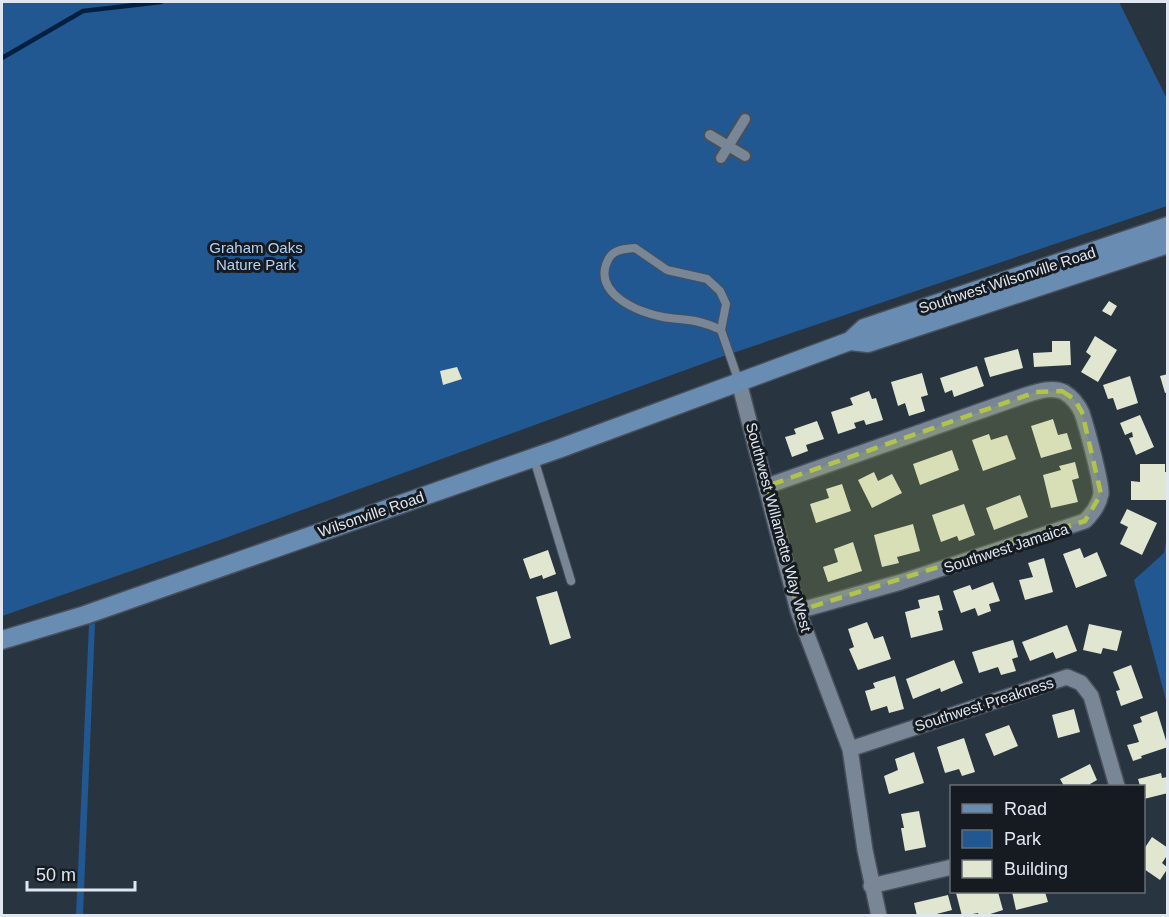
<svg xmlns="http://www.w3.org/2000/svg" width="1169" height="917" viewBox="0 0 1169 917" font-family="Arial,sans-serif">
<style>
.green{fill:#225891}
.lines{fill:none;stroke-linecap:round;stroke-linejoin:round}
.stream{stroke:#002041;stroke-width:4.5}
.building{fill:#e1e6d1}
.service-casing{stroke:#47505b;stroke-width:10}
.pedestrian-casing{stroke:#47505b;stroke-width:14}
.minor-casing{stroke:#47505b;stroke-width:18}
.secondary-casing{stroke:#47505b;stroke-width:21}
.service{stroke:#798695;stroke-width:8}
.pedestrian{stroke:#798695;stroke-width:10}
.minor{stroke:#798695;stroke-width:15}
.secondary{stroke:#698cb2;stroke-width:18}
.marked{fill:#b2c34c;fill-opacity:0.2;stroke:#b2c34c;stroke-width:4.5;stroke-dasharray:12 8;stroke-linejoin:round}
.labels{text-anchor:middle;dominant-baseline:central;stroke-width:6;stroke-linejoin:round;paint-order:stroke}
.park-label{font-size:15px;fill:#b3d2f6;stroke:#161b21}
.street-label{font-size:15px;fill:#e0e7f0;stroke:#161b21}
</style>
<rect width="100%" height="100%" fill="#293441"/>
<path class="green" d="M2,2H1119L1167,99V206L721,357L217,541L2,616Z
M1167,536L1168,704H1167L1134,580L1164,553Z
M95,623L83,915H76L89,625Z"/>
<g class="lines">
<path class="stream" d="M2,58L83,11L161,2"/>
</g>
<path class="building" d="M1109,301L1117,306L1111,316L1102,311Z
M1095,336L1117,350L1098,382L1081,372L1091,356L1086,352Z
M1052,341H1070L1071,365L1034,367L1033,353L1052,352Z
M1018,349L1023,368L990,377L984,358Z
M977,366L984,386L954,397L952,390L945,393L940,378Z
M457,367L462,379L443,385L440,371Z
M922,373L928,395L921,397L925,411L909,416L905,403L898,406L891,382Z
M1168,374V392L1165,393L1160,376Z
M1130,376L1138,403L1117,410L1113,398L1108,399L1103,385Z
M869,391L872,399L876,398L883,420L866,425L864,420L854,423L856,428L838,434L831,412L853,405L850,398Z
M1140,415L1154,447L1136,455L1129,438L1133,437L1132,432L1125,435L1120,423Z
M1053,419L1058,435L1067,433L1072,449L1041,458L1031,426Z
M817,421L824,439L806,445L808,451L792,457L785,437L796,434L794,429Z
M989,434L991,440L1007,435L1016,459L983,471L972,440Z
M952,450L959,470L920,485L913,464Z
M1075,462L1079,478L1072,480L1078,502L1051,508L1043,475L1061,470L1059,466Z
M1140,464H1165V472H1168V500H1131V481L1140,482Z
M874,472L878,481L892,474L902,493L872,508L858,480Z
M842,484L851,511L816,523L810,504L829,498L826,489Z
M1020,495L1028,517L994,530L986,508Z
M964,504L975,535L959,541L957,536L941,542L932,515Z
M1127,509L1157,523L1142,555L1120,544L1128,527L1120,523Z
M913,524L920,551L897,557L899,563L882,567L874,535Z
M853,542L862,571L828,582L823,567L838,562L834,549Z
M1080,548L1084,558L1097,552L1107,576L1076,588L1063,554Z
M548,550L556,574L543,579L542,575L530,579L523,559Z
M1044,558L1053,592L1025,600L1019,580L1033,577L1028,563Z
M993,582L1000,601L989,604L991,611L978,616L975,608L961,613L953,591L970,585L972,590Z
M557,591L571,638L550,645L536,597Z
M939,595L943,610L938,611L943,630L911,638L905,612L920,608L918,600Z
M867,622L874,639L883,636L891,659L858,670L849,649L854,647L848,629Z
M1089,624L1122,631L1117,651L1103,648L1101,654L1083,650Z
M1067,625L1077,651L1056,659L1053,652L1030,661L1022,642Z
M1013,640L1018,657L1012,659L1016,671L1001,675L998,667L979,673L972,652Z
M954,660L963,683L941,692L940,688L913,699L906,679Z
M1131,665L1143,698L1121,706L1116,691L1120,690L1113,672Z
M895,676L904,709L889,713L887,706L871,711L865,691L875,688L873,683Z
M1074,709L1080,732L1058,738L1052,715Z
M1157,711L1168,747L1141,756L1142,758L1133,761L1127,745L1139,742L1133,725L1142,722L1140,717Z
M1009,725L1018,746L994,756L985,734Z
M964,738L975,772L962,776L959,769L945,773L937,747Z
M914,752L924,783L889,794L884,776L898,770L895,759Z
M1090,764L1097,780L1090,784L1091,786H1064L1060,779Z
M1161,773L1162,778L1168,777V793L1144,799V786H1140L1138,779Z
M919,811L926,847L905,851L901,828H904L901,814Z
M1152,837L1168,848V854L1162,863L1168,868L1160,880L1144,869V849Z
M962,892H998L1003,910L984,916H979L978,913L962,916L956,893Z
M1012,892H1045L1048,902L1016,910Z
M948,895L952,910L929,916H917L914,903Z"/>
<g class="lines">
<g class="service-casing">
<path id="service" d="M721,330C713,326 704,323 695,321C685,319 674,319 663,317C639,313 591,293 608,260C613,249 625,249 635,248L667,270L707,279L720,291L726,304L721,330L739,382
M534,459L571,581"/>
</g>
<g class="pedestrian-casing">
<path id="pedestrian" d="M710,135L745,156
M721,158L745,119"/>
</g>
<g class="minor-casing">
<path id="minor" d="M739,382L798,611L850,749L865,850L879,916
M767,486L1023,396C1036,392 1051,386 1064,392C1072,397 1078,404 1082,413C1086,425 1102,483 1101,494C1099,505 1092,514 1085,521L901,582L798,611
M850,749L1067,677L1081,683L1091,696L1117,786
M871,886L952,867"/>
</g>
<g class="secondary-casing">
<path id="secondary" d="M850,341L868,343L1168,244
M2,640L85,615L561,448L850,341L864,328L1168,226"/>
</g>
<use href="#service" class="service"/>
<use href="#pedestrian" class="pedestrian"/>
<use href="#minor" class="minor"/>
<use href="#secondary" class="secondary"/>
</g>
<path class="marked" d="M1062,391L1074,399L1082,412L1101,494L1085,521L798,611L767,486L1036,392Z"/>
<g class="labels">
<g class="park-label">
<text x="256" y="247">Graham Oaks<tspan x="256" dy="17">Nature Park</tspan></text>
</g>
<g class="street-label">
<text transform="translate(1007 280) rotate(-18)">Southwest Wilsonville Road</text>
<text transform="translate(371 514) rotate(-19)">Wilsonville Road</text>
<text transform="translate(779 527) rotate(75)">Southwest Willamette Way West</text>
<text transform="translate(1006 548) rotate(-18)">Southwest Jamaica</text>
<text transform="translate(984 704) rotate(-18)">Southwest Preakness</text>
</g>
</g>
<rect width="1169" height="917" fill="none" stroke="#e0e7f0" stroke-width="6"/>
<rect x="950" y="785" width="195" height="108" fill="#161b21" stroke="#676d74" stroke-width="1.5"/>
<rect x="962" y="804" width="30" height="9" fill="#698cb2" stroke="#676d74" stroke-width="1.5"/>
<text x="1004" y="815" font-size="18" fill="#e0e7f0">Road</text>
<rect x="962" y="830" width="30" height="18" fill="#225891" stroke="#676d74" stroke-width="1.5"/>
<text x="1004" y="845" font-size="18" fill="#e0e7f0">Park</text>
<rect x="962" y="860" width="30" height="18" fill="#e1e6d1" stroke="#676d74" stroke-width="1.5"/>
<text x="1004" y="875" font-size="18" fill="#e0e7f0">Building</text>
<path d="M27 881v9h108v-9" fill="none" stroke="#e0e7f0" stroke-width="3"/>
<text x="36" y="881" font-size="18" fill="#e0e7f0" stroke="#161b21" stroke-width="4.5" paint-order="stroke">50 m</text>
</svg>
